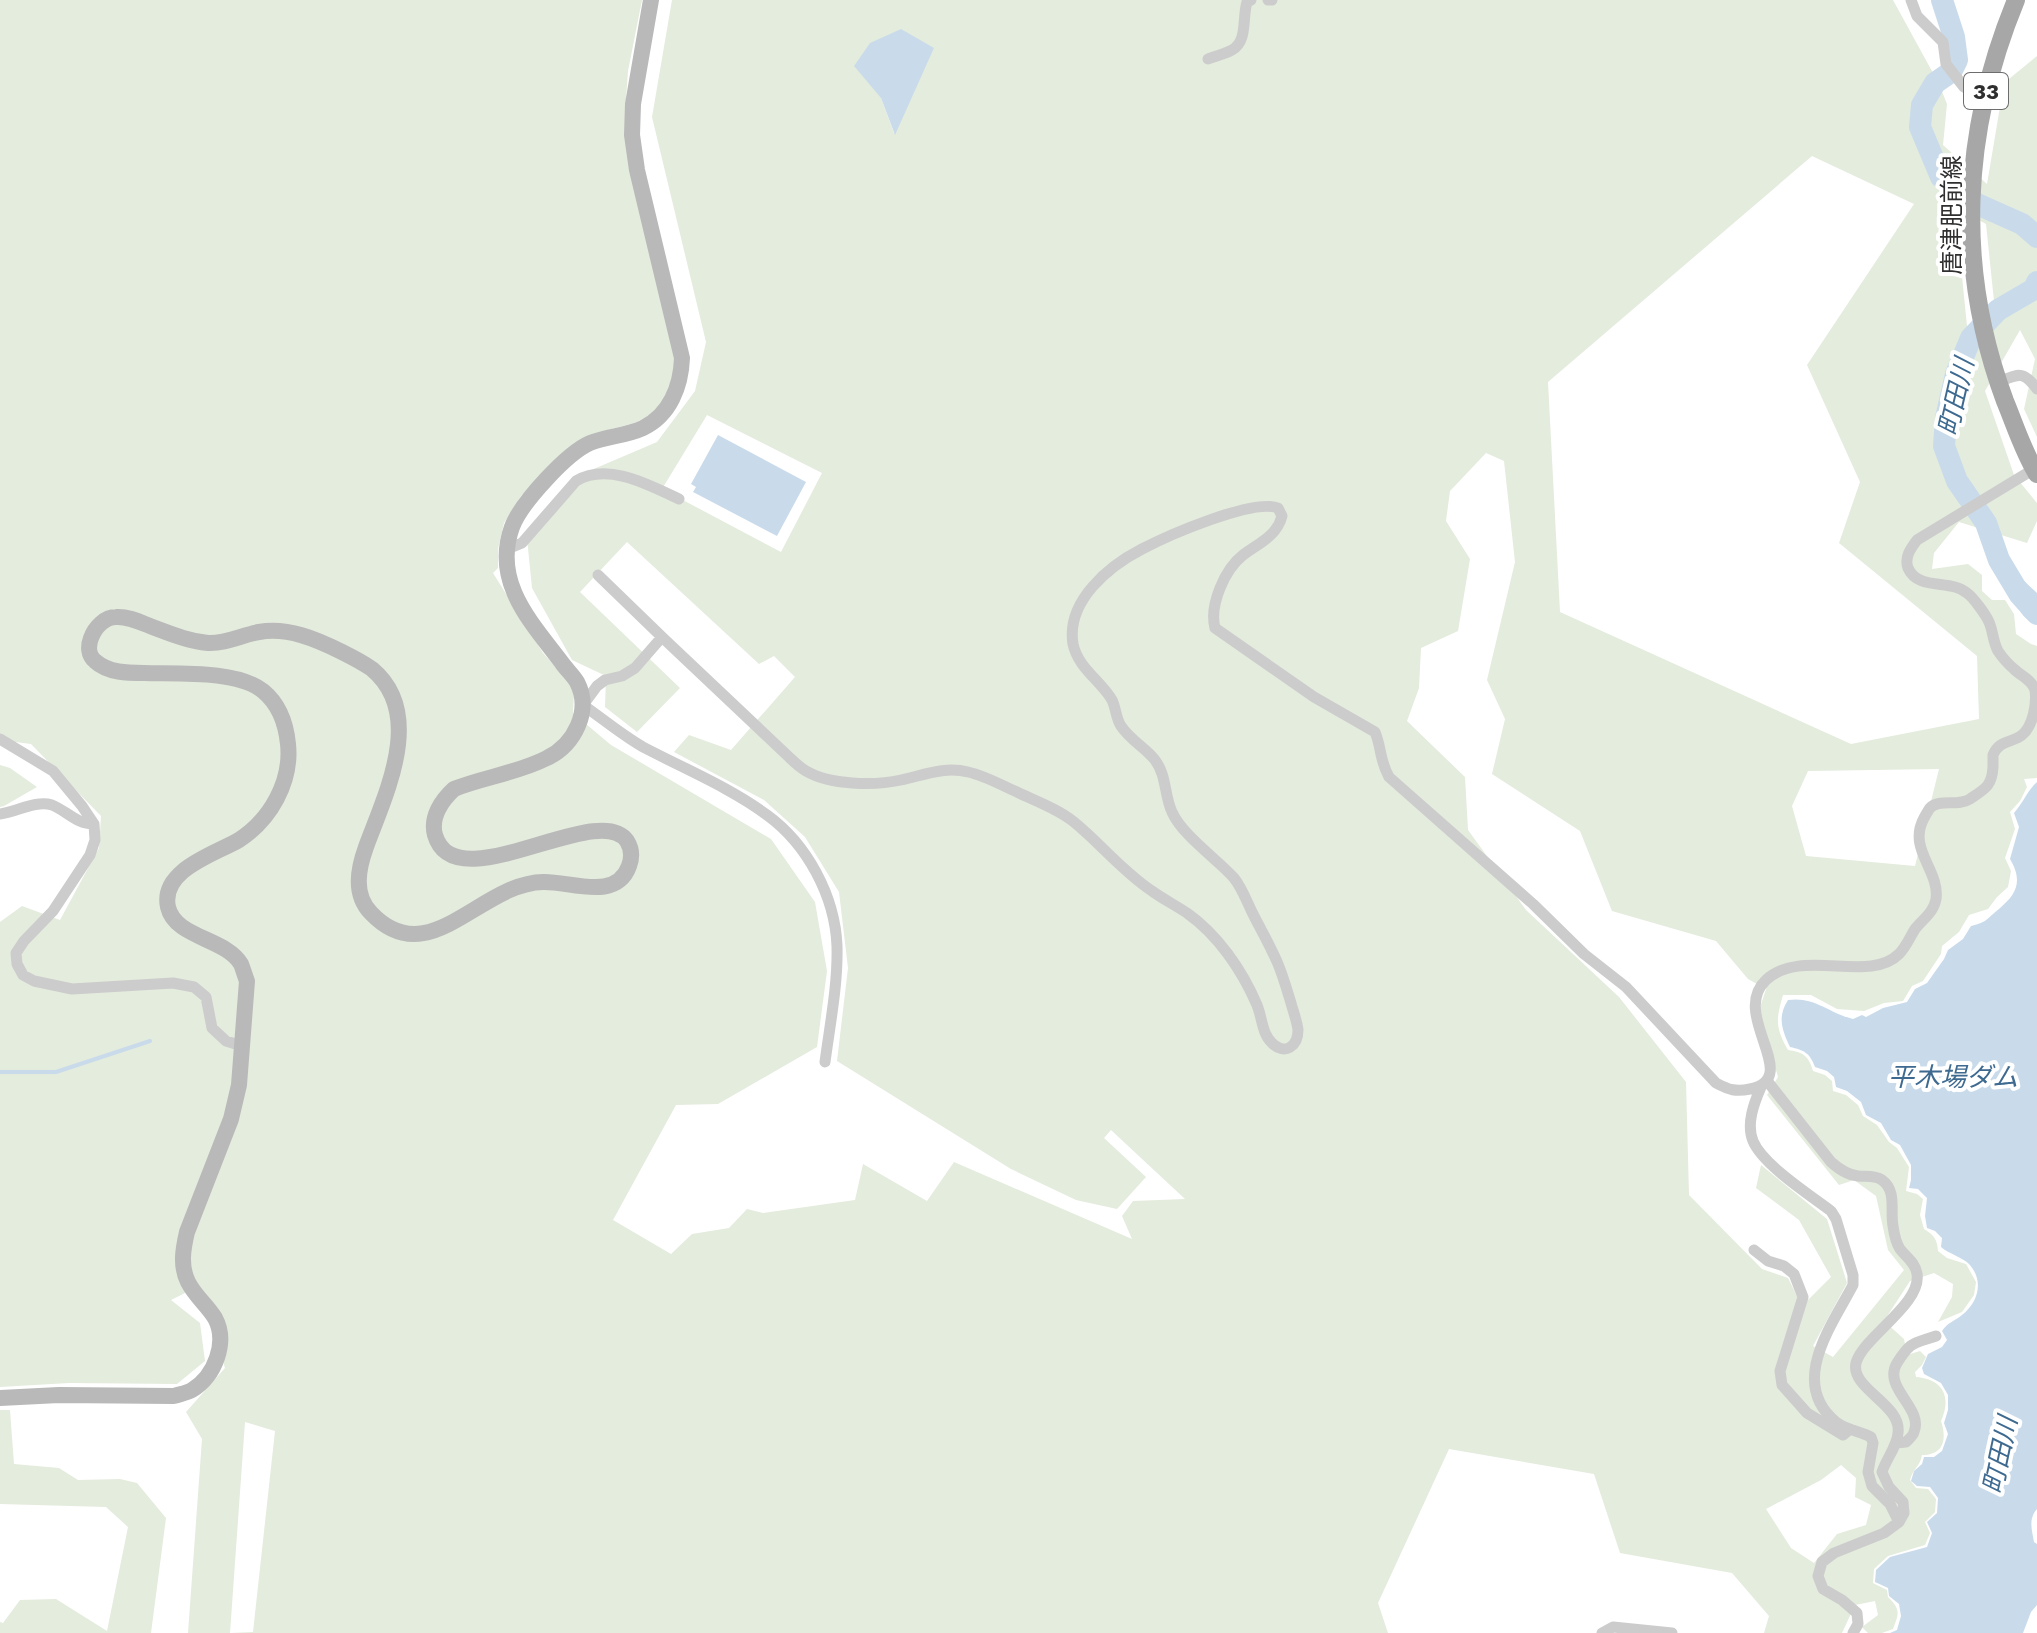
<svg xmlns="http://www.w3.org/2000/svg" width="2037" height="1633" viewBox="0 0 2037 1633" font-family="'Work Sans','Noto Sans JP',sans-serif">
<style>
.green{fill:#e4ecdd;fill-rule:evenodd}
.water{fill:#c9dbeb}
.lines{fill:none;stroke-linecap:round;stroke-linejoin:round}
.stream{stroke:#c9dbeb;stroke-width:4}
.river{stroke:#c9dbeb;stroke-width:22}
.street{stroke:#ccc;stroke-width:11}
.secondary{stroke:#b9b9b9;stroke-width:16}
.primary{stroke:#a7a7a7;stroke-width:18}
.labels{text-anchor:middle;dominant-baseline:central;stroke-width:8;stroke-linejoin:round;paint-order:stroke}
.shield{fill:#fff;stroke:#6d6d6d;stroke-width:2}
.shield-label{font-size:22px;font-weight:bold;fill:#2f2f2f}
.street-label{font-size:24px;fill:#2f2f2f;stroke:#fff}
.water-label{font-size:26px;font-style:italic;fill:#3e6a90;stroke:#fff}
</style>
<rect width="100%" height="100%" fill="#fff"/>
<path class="green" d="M0,0H642L628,71L625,113L675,361V386L651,415L634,423L604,431L556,461L521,496L504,523L498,549V568L493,573L543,653L569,681L574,692L573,713L611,745L771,839L815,902L827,971L817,1047L718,1104L676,1105L613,1220L671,1254L692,1234L729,1228L747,1209L763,1213L855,1200L863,1164L927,1201L954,1162L1132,1239L1122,1216L1133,1201L1185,1199L1111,1130L1104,1138L1146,1177L1117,1209L1076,1200L1011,1169L837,1061L848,968L839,892L805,837L764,800L674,752L689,735L731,750L795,677L774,656L759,664L627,542L580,592L680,688L637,732L605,707L606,676L572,660L532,588L527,538L575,477L657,442L695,391L706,342L652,117L672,0H1893L1939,84L1947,104L1943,145L1987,184L2004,83L2037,56V437L2024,409L2035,359L2020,330L1985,391L2014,475L2037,503V521L2027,543L1959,522L1934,553L1932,569L1968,564L1982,575V591L1992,600H2005L2014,614L2016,634L2031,644L2037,646V778L2024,779L2027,787L2020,801L2010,812L2015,829L2005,858L2011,871L2008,887L1997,897L1988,909L1969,915L1959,932L1942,946L1941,954L1923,981L1912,986L1903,1001L1884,1003L1864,1011L1837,1009L1811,995H1783C1776,1019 1775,1027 1788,1050C1803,1052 1809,1056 1813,1071L1825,1075L1832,1081L1833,1091L1846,1095L1858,1105L1863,1116L1877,1125L1889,1142L1897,1148L1909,1167L1906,1191L1917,1194L1923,1199L1920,1215L1924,1229C1934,1235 1937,1239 1938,1251L1947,1258L1966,1264L1976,1282L1974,1295L1962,1312L1938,1322L1952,1297L1953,1284L1934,1273L1910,1281L1884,1321L1904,1339L1907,1355L1920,1351L1926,1357L1922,1365L1915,1372L1916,1377C1943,1379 1952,1397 1941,1421C1947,1439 1944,1455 1922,1455C1920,1467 1913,1468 1910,1480L1916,1488L1928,1489L1936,1499L1935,1512L1925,1522L1930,1533L1925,1545L1888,1556L1874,1569L1873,1583L1887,1590L1888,1597C1901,1610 1899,1613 1893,1629L1882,1633H1868L1862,1627L1878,1615L1875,1601L1855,1605L1842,1633H1764L1769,1616L1732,1573L1620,1553L1594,1474L1449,1449L1378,1603L1388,1633H188L202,1439L186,1412L225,1368L199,1286L171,1300L200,1323L205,1361L177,1384L69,1383L0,1387V922L22,906L60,920L99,848L101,816L31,744L0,740ZM933,48L894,133L881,98ZM1812,156L1914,204L1807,365L1860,482L1839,543L1977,656L1979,719L1851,744L1560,612L1548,382ZM1955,207L1986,224L1994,301L1968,336ZM707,415L822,473L781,552L662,489ZM1486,453L1504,461L1515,562L1487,680L1505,719L1492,774L1580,831L1612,911L1716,941L1748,979L1766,989L1759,1011L1778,1077L1767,1095L1839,1185L1854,1180L1876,1196L1888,1250L1904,1270L1833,1357L1813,1346L1847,1283L1827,1219L1761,1165L1756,1188L1799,1220L1831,1277L1802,1306L1788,1278L1762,1269L1689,1195L1686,1082L1619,997L1526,910L1468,830L1465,777L1407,721L1419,688L1421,648L1458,631L1470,559L1446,521L1450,491ZM1939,769L1915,866L1806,856L1792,806L1808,771ZM245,1422L275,1431L253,1632L230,1633ZM1841,1465L1856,1478L1855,1497L1871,1505L1866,1525L1837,1534L1814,1563L1791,1548L1766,1509L1821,1480Z
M0,765L10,768L37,787L4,806L0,807Z
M0,1410H10L14,1464L59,1468L78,1480L120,1479L137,1483L166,1518L151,1633H0V1622L3,1623L20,1600L56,1599L107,1631L128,1527L106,1507L0,1504Z"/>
<path class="water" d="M901,29L934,48L895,135L881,98L854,66L870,43Z
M718,435L806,482L777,536L693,492L696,487L691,484Z
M2021,578L2037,593V623C2023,621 2017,608 2015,595L2026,589Z
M2037,782V1509C2028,1519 2032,1530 2034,1542L2037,1544V1605L2031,1612L2023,1633H1890L1897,1630L1901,1616L1899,1604L1889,1596L1888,1588L1875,1582L1876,1570L1890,1557L1927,1547L1932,1533L1927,1522L1937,1513L1938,1498L1930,1487L1917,1486L1911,1481L1914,1471L1922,1464L1924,1457H1934L1942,1451L1948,1434L1944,1423L1948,1410V1395L1941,1383L1924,1374L1922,1368L1928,1354L1942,1347L1947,1340L1942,1331C1948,1322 1955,1321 1962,1315C1979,1302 1984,1280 1969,1264C1962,1257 1949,1254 1941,1247L1942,1238L1935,1231L1927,1228L1925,1216L1927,1198L1918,1189L1909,1188L1911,1180V1165L1900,1145L1891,1140L1881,1123L1866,1115L1861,1102L1847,1091L1836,1087L1834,1077L1827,1071L1815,1067C1810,1053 1804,1050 1790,1047C1782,1030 1777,1017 1788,1000C1814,996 1829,1013 1853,1019L1862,1015L1866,1017L1883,1008L1907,1002L1915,989L1927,983L1944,959L1948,950L1963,939L1971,926C1988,922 1986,919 1999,909C2017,894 2023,881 2010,859L2019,827L2014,813C2023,803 2027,791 2037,782Z"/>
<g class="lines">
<path class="stream" d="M0,1072H56L150,1041"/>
<path class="river" d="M1942,0L1954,37L1957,60L1951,72L1935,83L1922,105L1920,127L1941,177L1977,204L2022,224L2037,237
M2037,282L2034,289L1998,310L1971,338L1956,374L1946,418L1944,446L1957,481L1986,523L1999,560L2020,595L2037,614"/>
<path class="street" d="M1268,0H1272
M1911,0L1917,16L1943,42L1946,64L1964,87L1971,91L1989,81
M1208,59C1215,56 1225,54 1232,50C1248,41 1242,18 1247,2L1251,0
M1998,382C2019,374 2023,370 2037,389
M505,550L522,543L576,481C608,462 649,485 679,499
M598,575L662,637
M0,739L53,771L82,806L94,824L95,840L90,855L53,911L24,941L16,953L17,964L23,975L34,981L72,989L173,983L194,987L206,997L212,1028L226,1041L242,1046
M0,814C17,812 35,800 52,805C67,811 76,824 94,824
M825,1062C830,1024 838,984 837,946C835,896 807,844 767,815C731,788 683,768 643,747C622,735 603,719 583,705L597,686L605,680L622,676L635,668L662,637L790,758C795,763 801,768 806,771C830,785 874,786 901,780C924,775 945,766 968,772C986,776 1003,786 1019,793C1038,802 1058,809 1074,822C1101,844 1122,871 1152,891C1163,899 1175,905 1187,913C1218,935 1242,970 1257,1005C1262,1017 1262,1034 1272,1043C1285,1056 1298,1046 1298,1030C1297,1021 1293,1011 1291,1003C1287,990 1283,976 1278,964C1271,947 1261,930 1253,914C1247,902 1242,888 1234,878C1217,859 1182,835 1172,812C1164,795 1167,776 1155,760C1146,748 1130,740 1121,726C1116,719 1116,708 1112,700C1101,681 1078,668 1073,644C1066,601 1109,566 1142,549C1167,536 1253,498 1278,508L1282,516C1277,536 1259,543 1243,555C1225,569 1209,605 1215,628L1314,697L1375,732C1382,749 1379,759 1389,777L1533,904L1584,954L1626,987L1716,1083C1729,1090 1736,1092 1750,1089C1804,1078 1729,1015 1766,980C1801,947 1869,984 1899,954C1906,947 1910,937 1915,929C1923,919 1934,912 1936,899C1940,870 1907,849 1924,818C1924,818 1929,809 1930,808C1939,798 1958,807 1970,799C1985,789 1992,786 1993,767C1993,766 1993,756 1993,755C1999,740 2012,743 2022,735C2033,726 2037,704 2035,690C2032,680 2021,676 2014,669C2008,664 2002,657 1998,651C1993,642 1993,631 1989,622C1986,615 1973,597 1967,593C1951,579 1918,591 1908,568C1904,557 1911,548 1917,540L2034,469
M1768,1082L1831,1162C1839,1169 1847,1175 1858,1176C1867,1177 1874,1175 1882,1180C1897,1191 1890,1210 1893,1226C1894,1233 1896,1243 1900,1249C1906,1257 1916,1263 1917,1274C1922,1304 1863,1337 1856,1363C1850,1389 1902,1404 1898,1433C1897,1447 1886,1459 1882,1472L1889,1487L1903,1502L1904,1513L1899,1522L1884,1533L1834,1553L1822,1562L1818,1576L1823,1589L1842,1600L1857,1613L1858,1624L1853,1633
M1761,1087C1754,1103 1746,1124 1753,1141C1763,1165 1810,1195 1831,1211L1836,1219L1853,1275V1285C1832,1325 1788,1383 1836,1422C1846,1430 1860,1431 1871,1437L1873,1443L1868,1472L1872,1486L1890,1504L1899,1522
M1754,1250L1768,1261L1784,1266L1794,1274L1803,1297L1780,1371L1782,1385L1807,1413L1843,1435L1850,1429
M1896,1443L1906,1442C1909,1439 1913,1436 1914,1432C1924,1408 1882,1388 1897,1363C1911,1341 1913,1344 1936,1336
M1602,1633L1613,1627L1672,1633"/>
<path class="secondary" d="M0,1398L59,1395L174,1396C180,1394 187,1393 192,1390C215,1376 228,1342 215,1318C207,1305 195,1296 188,1282C180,1266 183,1249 187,1232L231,1119L239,1085L247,981C246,979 242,966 241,964C226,938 175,938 168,907C160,870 215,854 239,840C270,820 292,782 288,744C286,724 279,704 263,691C237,670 177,674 144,673C128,673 108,673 95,661C88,655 88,646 91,638C95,627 105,617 116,617C127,616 140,622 150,626C169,633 187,641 208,643C225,644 242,635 259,632C288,627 316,639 342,652C352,657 362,662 372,669C426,714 385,795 366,847C358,869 353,894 371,913C429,974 480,883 543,882C570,881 616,902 629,866C632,858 632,849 627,841C599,799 455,903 435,835C430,817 442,800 454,789C484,777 518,773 547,758C574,745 592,711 577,682C573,675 566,669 562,663C531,622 492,582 512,527C521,503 567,453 590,443C607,436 626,436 643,428C670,415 681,386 682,358L637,170L632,135L633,104L651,0"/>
<path class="primary" d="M2016,0C1962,131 1955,267 2005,401C2015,425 2023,451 2037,474"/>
</g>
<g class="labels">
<rect class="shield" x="1964" y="73" width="44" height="36" rx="6"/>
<g class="shield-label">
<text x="1986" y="91">33</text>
</g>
<g class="street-label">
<text transform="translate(1952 215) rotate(-90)">唐津肥前線</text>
</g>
<g class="water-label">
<text transform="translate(1956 397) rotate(-77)">町田川</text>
<text x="1953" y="1077">平木場ダム</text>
<text transform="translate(2000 1455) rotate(-78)">町田川</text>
</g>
</g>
</svg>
